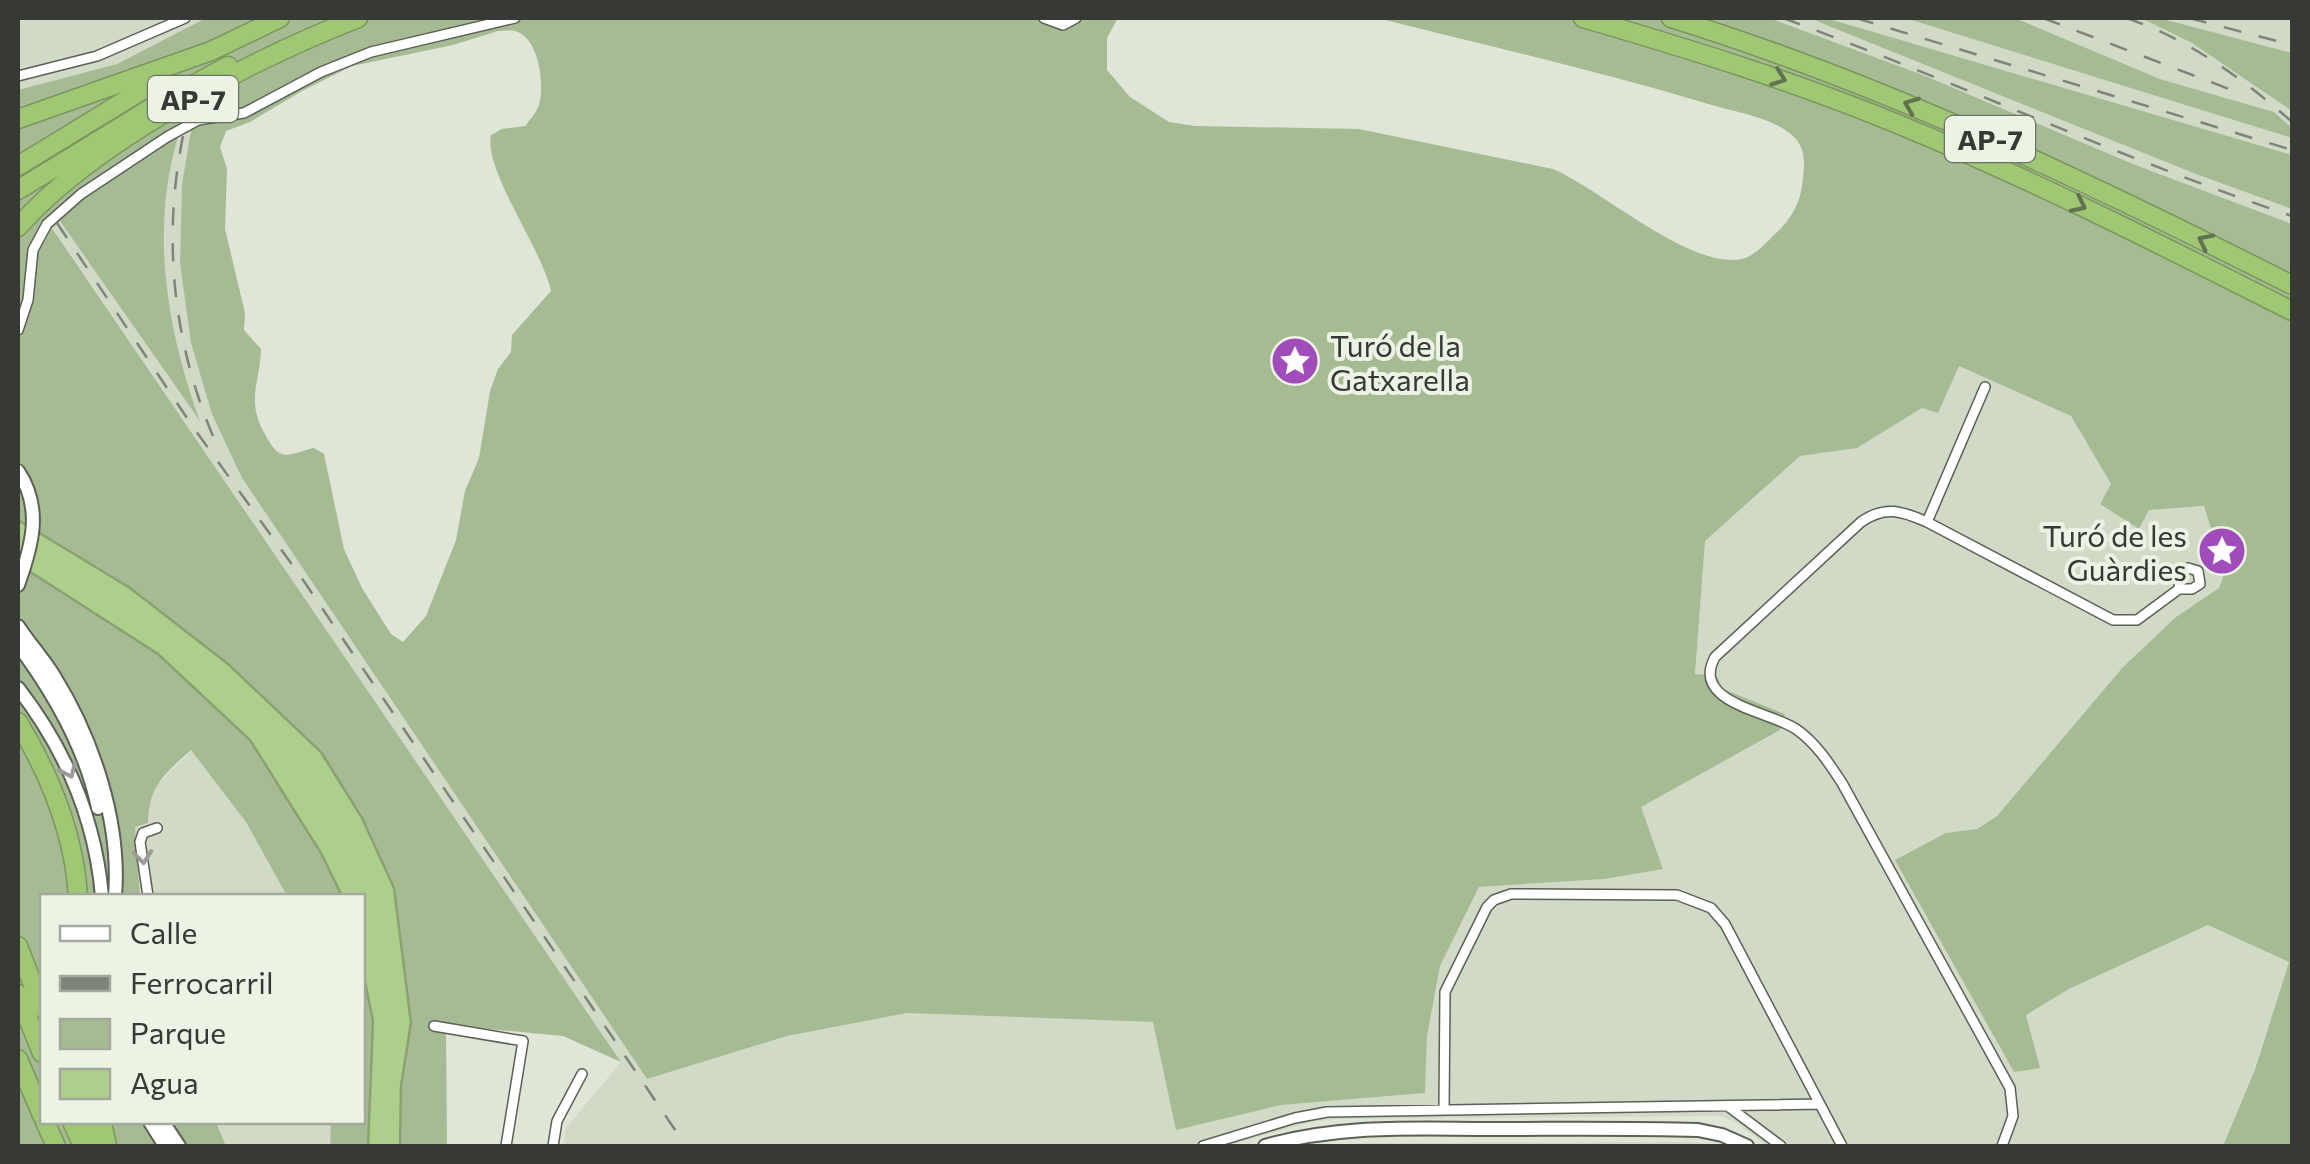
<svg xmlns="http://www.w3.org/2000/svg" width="2310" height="1164" viewBox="0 0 2310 1164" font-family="Commissioner,sans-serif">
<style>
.built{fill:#d0dac6}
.green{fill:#a6bb93;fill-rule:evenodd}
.water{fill:#adcf8b;stroke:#8aa271;stroke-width:2.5}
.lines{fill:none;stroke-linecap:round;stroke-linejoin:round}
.street-casing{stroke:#5a6155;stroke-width:12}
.secondary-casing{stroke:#5a6155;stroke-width:16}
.highway-casing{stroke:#7b965e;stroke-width:21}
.street{stroke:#fff;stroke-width:9}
.secondary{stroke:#fff;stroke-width:12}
.highway{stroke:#9fc774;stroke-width:18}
.rail{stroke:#7f847a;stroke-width:2.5;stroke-dasharray:18 18;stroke-linecap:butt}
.oneway{stroke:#61724e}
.oneway2{stroke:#9b9c9a}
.labels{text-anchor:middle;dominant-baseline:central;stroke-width:8;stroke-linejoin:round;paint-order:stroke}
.shield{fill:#ecf3e5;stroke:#6d7269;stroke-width:2.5}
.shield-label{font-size:28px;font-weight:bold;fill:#373a34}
.poi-label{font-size:30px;fill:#373a34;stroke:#ecf3e5;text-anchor:start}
</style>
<rect width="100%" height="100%" fill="#dfe6d8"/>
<path class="built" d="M18,18H206L117,64L18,90Z
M1769,18H1809L1897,52L2196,174L2292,209V224L2133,164L1923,75Z
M1826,18H1905L2292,138V155Z
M2015,18H2141L2192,43L2247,77L2292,111V128L2274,112L2160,79Z
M2159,18H2292V53L2270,48Z
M192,131L182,184L180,263L191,343L242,478L647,1079L787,1036L907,1013L1154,1022L1176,1129L1281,1105L1425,1093L1427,1036L1440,966L1479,887L1604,879L1663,868L1640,807L1780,730L1784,714L1723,689L1715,675L1695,674L1705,541L1800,456L1857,448L1922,408L1959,366L2071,416L2111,484L2100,504L2139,529L2149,510L2205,506L2215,541L2230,558L2219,588L2176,617L2123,667L1997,816L1977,829L1946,833L2026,1015L2069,989L2209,925L2289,962L2254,1069L2223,1146H1767L1735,1122L1720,1116L1336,1119L1315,1121L1227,1146H563L566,1128L621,1062L52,227L60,221L198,416L179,364L165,282L164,214L169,166L178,137Z
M192,750L246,822L287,896H140L135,827L148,823V804L156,786Z
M216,1122H331L330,1146H226Z
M1693,1142L1723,1146H1318L1367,1143Z"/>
<path class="green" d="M206,18H1118L1107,38V70L1130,97L1169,122L1195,126L1359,129L1553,169C1602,190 1691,270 1742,259C1754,256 1764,245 1772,237C1788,223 1799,207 1802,186C1804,168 1808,150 1793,136C1772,117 1735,112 1708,104C1600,71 1488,46 1377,18H1769L1923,75L2133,164L2292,224V1146H2223L2255,1069L2289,962L2208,925L2069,989L2026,1015L2040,1068L2014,1072L1895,860L1946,833L1977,829L1997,816L2123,667L2176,617L2219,588L2230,558L2215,541L2204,506L2149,510L2139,529L2100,504L2111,484L2071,416L1959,366L1938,413L1922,408L1857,448L1800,456L1705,541L1695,674L1716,675L1723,689L1785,714L1780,730L1641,807L1663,869L1604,879L1479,887L1440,966L1427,1036L1425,1093L1281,1105L1176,1130L1153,1022L907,1013L787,1036L647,1079L242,478L212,414L191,343L180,263L182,184L191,131L178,137C150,230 167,331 200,421L60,221L52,228L621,1062L563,1036L446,1025L447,1146H400L394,888L130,588L18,520V90L117,64ZM498,31C503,31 509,30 515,31C539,37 545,85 539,105C536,113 530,120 525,126L502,129L491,135C483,169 543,251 551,291L512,335L511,352L498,369L490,391L479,458L465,491L456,540L426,616L403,642L391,634L362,588L344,549L324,454L314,448C305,449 291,457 282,454C275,452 269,442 266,436C245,400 260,385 261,349L244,330L245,313L225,229L227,169L220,147L226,131L250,122L302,91L352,66L453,45Z
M1809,18H1826L2292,155V209L2196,174Z
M1905,18H2015L2160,79L2274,112L2292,128V138Z
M2141,18H2159L2292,53V111L2192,43Z
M18,564L158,654L250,740L321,853L342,896H287L246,822L191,750C164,775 149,785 148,823L135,827L140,896H42V1122H216L226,1146H18Z
M363,972L373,1021L368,1146H330L331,1122H362Z"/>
<path class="water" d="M18,520L130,588L228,664L321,752L362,818L394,888L411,1023L401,1086L400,1146H368L373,1021L363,972L362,896H342L321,853L250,740L158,654L18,564Z"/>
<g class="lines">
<g class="street-casing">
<path id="street" d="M1044,18L1063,25L1076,18
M18,76L97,56L185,18
M18,330L28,300L33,250L47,224L81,194L167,137L198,120L244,113L321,72L371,52L515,18
M1927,522L1985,387
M2188,568L2198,571L2200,584L2192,589H2179L2180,575Z
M148,896L140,842L143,833L157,828
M434,1026L523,1041L506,1146
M1729,1107L1781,1146
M1444,1110L1445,992L1487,907L1494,900L1511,894L1677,895L1711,908L1725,924L1842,1146
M553,1146L557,1121L582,1074
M1203,1146L1295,1118L1327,1112L1819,1104
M2002,1146L2013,1116L2010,1088L1842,783C1829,763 1816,743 1796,729C1769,711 1690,703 1715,657L1861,522C1885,505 1902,511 1927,522L2113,620H2137L2179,589"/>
</g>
<g class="secondary-casing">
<path id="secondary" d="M18,471C43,508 32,546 18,585
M18,626C29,643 43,658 54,676C93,739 121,822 115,896
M18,645C53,692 86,750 98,808
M18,688C66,750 95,818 102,896
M150,1122L165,1146
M163,1122L179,1146
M1265,1146C1339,1124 1415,1129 1492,1129C1561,1129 1629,1128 1698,1130L1722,1135L1747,1146"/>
</g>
<g class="highway-casing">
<path id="highway" d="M1583,18C1690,49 1796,82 1900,125C2034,180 2163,246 2292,311
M1671,18C1887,85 2090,183 2292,285
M18,119L211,51L280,18
M18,166L162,78
M18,190L158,104L228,66
M18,227C94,141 251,60 358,18
M18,722C50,775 74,834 78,896
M18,946L42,1008
M18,994L42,1053
M18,1059L42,1115
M45,1122L56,1146
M72,1122L83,1146
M86,1122L96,1146
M102,1122L107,1146"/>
</g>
<use href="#street" class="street"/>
<use href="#secondary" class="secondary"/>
<use href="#highway" class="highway"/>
<path class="rail" d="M1783,18C1954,81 2120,158 2292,216
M1856,18L2292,150
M2043,18L2237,92
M2126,18C2187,38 2245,80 2292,122
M2189,18L2292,45
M183,136C162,240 173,345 216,443
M57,223L193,427L301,577L686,1146"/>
</g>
<defs><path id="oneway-chevron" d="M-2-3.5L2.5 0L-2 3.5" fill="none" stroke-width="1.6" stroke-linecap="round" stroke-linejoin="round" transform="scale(2.5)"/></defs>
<g class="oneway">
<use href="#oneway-chevron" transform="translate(1779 78) rotate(20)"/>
<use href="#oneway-chevron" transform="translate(1911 105) rotate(-158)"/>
<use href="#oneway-chevron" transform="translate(2079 205) rotate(26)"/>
<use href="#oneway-chevron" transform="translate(2205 241) rotate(-153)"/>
</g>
<g class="oneway2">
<use href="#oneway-chevron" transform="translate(69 771) rotate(65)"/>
<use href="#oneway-chevron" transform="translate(143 857) rotate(84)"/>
</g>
<defs>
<g id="sight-disc" transform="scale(2.5)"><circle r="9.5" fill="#a04cba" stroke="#ecf3e5"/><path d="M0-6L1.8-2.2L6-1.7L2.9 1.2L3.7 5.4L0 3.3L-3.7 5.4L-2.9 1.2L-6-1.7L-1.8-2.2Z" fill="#fff"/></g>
</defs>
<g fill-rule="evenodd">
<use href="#sight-disc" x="1295" y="361"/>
<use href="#sight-disc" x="2222" y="551"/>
</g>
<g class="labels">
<g class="shield">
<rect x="148" y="76" width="90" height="46" rx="8"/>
<rect x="1945" y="116" width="90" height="46" rx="8"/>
</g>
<g class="shield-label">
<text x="193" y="99">AP-7</text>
<text x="1990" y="139">AP-7</text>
</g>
<g class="poi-label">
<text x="1330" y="344">Turó de la<tspan x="1330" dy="34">Gatxarella</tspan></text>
<text x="2187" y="534" text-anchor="end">Turó de les<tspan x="2187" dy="34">Guàrdies</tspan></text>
</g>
</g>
<rect width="2310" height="1164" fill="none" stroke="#373a34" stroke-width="40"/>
<rect x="40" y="894" width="325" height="230" fill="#ecf3e5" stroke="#a4a99e" stroke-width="2.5"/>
<rect x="60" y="926" width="50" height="15" fill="#ffffff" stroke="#a4a99e" stroke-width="2.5"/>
<text x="130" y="944" font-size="30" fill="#373a34">Calle</text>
<rect x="60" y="976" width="50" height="15" fill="#7f847a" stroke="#a4a99e" stroke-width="2.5"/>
<text x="130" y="994" font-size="30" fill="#373a34">Ferrocarril</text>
<rect x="60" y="1019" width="50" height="30" fill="#a6bb93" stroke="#a4a99e" stroke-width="2.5"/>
<text x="130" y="1044" font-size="30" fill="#373a34">Parque</text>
<rect x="60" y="1069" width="50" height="30" fill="#adcf8b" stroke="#a4a99e" stroke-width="2.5"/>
<text x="130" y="1094" font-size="30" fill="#373a34">Agua</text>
</svg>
